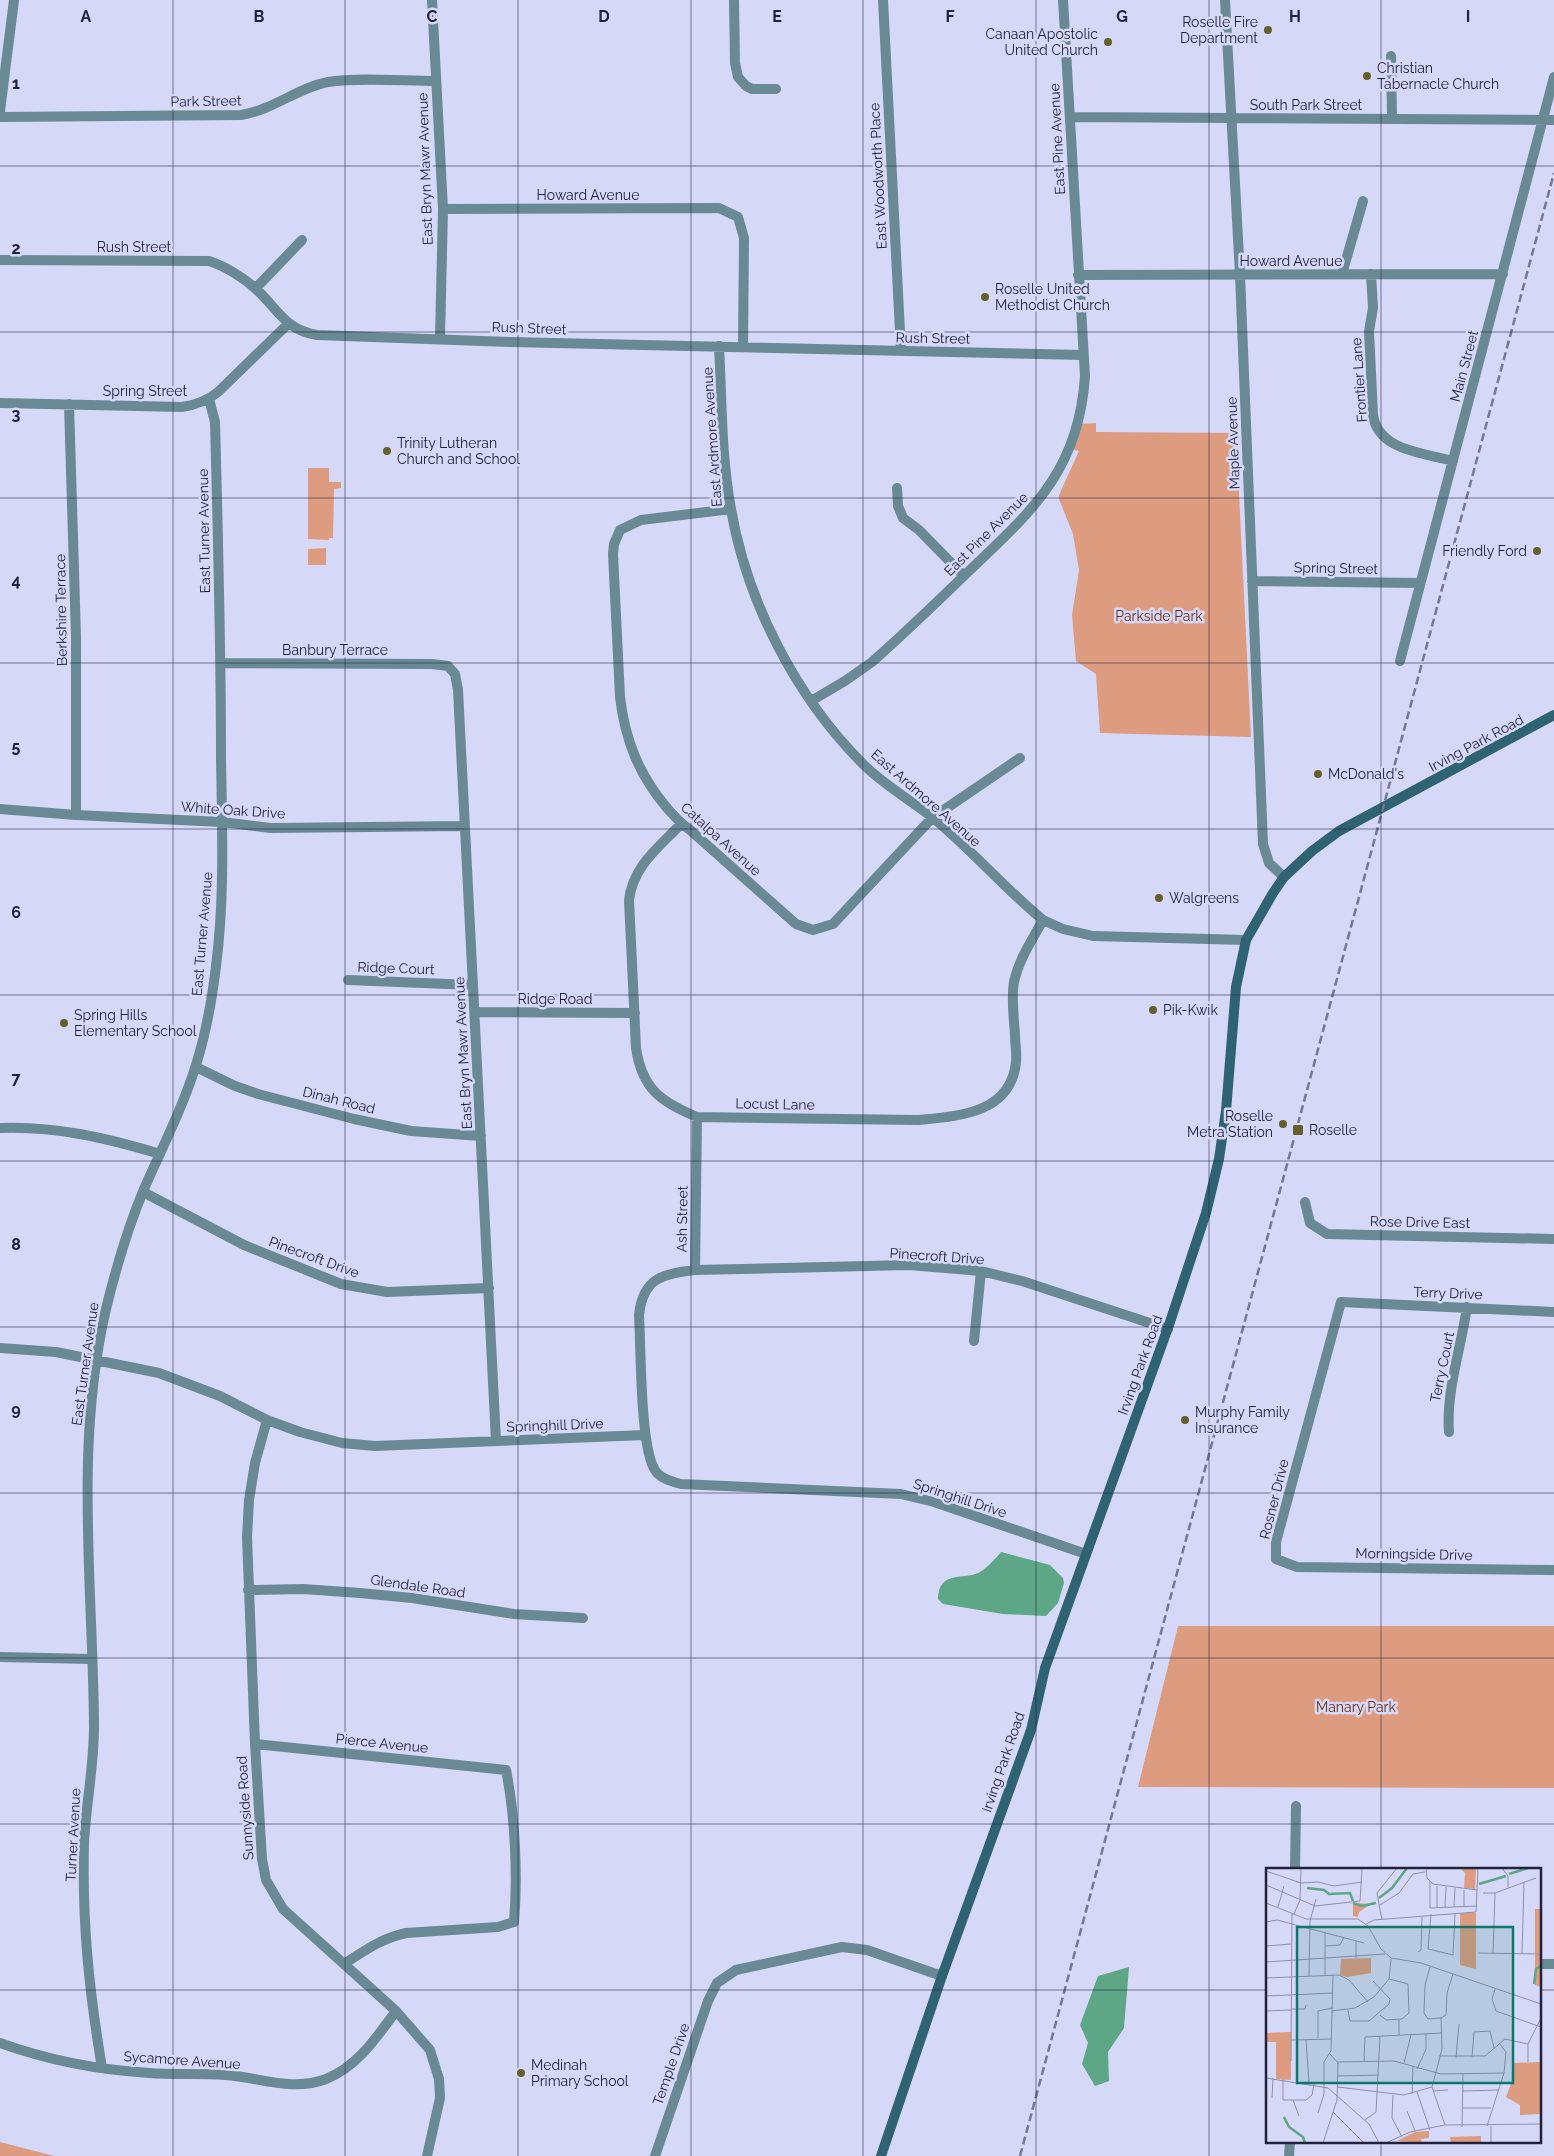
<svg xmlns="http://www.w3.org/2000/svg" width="1554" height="2156" viewBox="0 0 1554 2156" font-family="Raleway,sans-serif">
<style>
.green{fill:#dd9b80}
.water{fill:#5ea786}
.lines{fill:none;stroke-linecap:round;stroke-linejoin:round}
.minor{stroke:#698995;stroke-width:10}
.tertiary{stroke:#698995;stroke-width:10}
.secondary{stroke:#2f6273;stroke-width:10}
.rail{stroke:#767795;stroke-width:2.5;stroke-dasharray:8 4;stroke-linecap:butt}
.grid{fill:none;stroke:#21213e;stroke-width:1;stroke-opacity:0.55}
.poi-dot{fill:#645f2b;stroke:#d6d8f7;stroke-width:2}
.labels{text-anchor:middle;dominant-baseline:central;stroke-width:5;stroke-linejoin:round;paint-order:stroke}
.poi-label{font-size:14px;fill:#21213e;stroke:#d6d8f7;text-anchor:start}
.street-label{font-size:14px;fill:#21213e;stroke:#d6d8f7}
.park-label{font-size:14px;fill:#6a2d11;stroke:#d6d8f7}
.inset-river{fill:none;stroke:#5ea786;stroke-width:2.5}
.inset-road{fill:none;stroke:#8e8fad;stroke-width:1}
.view{fill:#0f766e;fill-opacity:0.15;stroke:#0f766e;stroke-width:2.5}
.inset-edge{fill:none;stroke:#21213e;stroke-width:2.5}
.grid-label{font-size:16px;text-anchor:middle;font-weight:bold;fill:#21213e;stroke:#d6d8f7;stroke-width:5;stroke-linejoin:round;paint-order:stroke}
</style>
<rect width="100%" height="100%" fill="#d6d8f7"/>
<path class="green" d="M1096,423V432L1236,433L1251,737L1100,733L1096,674L1076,661L1072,615L1079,570L1073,534L1059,499V495L1079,451L1075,450L1073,447L1080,424Z
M308,468H329V482H341V488L334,489L333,538H329V540L308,539Z
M326,548V565H308V549Z
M1178,1626H1554V1788L1138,1787Z
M0,2142L54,2156H0Z"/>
<path class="water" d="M1001,1552L1050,1565L1063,1578L1064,1583L1058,1603L1046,1616L1003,1614L943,1604L938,1599C939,1569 964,1581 980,1572C988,1567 995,1559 1001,1552Z
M1129,1967L1124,2028L1108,2052L1109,2081L1095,2086L1082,2064L1088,2043L1080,2025L1098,1976Z"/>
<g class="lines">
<path class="minor" d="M432,0L443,209L440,338
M734,0L735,63L738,77L746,86L752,89H776
M883,0L901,351
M1225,0L1240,275L1263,844L1269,863L1284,877
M1391,56L1392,119
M0,117L241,115C273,110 297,88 328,82C358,77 404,81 436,81
M1070,117L1554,120
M443,209L719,208L738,217L744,238L743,347
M0,260L209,261C225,266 244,278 256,289C278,309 285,330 317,335L510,342L1082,355
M1342,274L1363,201
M1371,274L1373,308L1369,331L1373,415C1378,451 1425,453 1453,461
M1078,275L1503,274
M256,288L302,240
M719,346C722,400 721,455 731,509C747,602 796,697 863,764C884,785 909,799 932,817C971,849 1004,888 1043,920L1063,929L1093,936L1246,940
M0,403L182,407C196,405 207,401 218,392L288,324
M69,404L76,637V815
M897,488L898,506L903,518L919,530L964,576
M731,509L641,520L620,530L614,544L613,554L620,697C625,740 639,775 667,808C674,816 680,823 689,829L796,924L813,930L833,924L932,818L1020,758
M1252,581L1420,583
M1400,661L1554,77
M221,663L432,664L448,666L455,674L458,690L496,1441
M811,701L845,681L872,662C905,633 937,602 969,571C1033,510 1079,470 1085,376L1063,0
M0,809L76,815L222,822L271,828L465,826
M681,824C659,847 633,866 629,900L636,1048C642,1089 661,1102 697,1117L919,1120C960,1116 1011,1113 1016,1062C1017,1053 1015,1044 1015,1035C1014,1018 1011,999 1014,982C1019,959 1032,940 1043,920
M348,980L473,985
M475,1012L635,1013
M196,1067L235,1086L258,1094L354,1119L411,1131L481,1136
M0,1128C56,1126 107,1138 160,1154
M143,1192L244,1245L341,1284L387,1292L489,1288
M1305,1202L1310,1223L1327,1234L1554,1239
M695,1270L697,1117
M1554,1312L1341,1302L1276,1542V1559L1297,1567L1554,1570
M974,1341L981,1271
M0,1348L56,1352L159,1373L220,1396L267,1420L300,1432L342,1443L375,1446L645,1435
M267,1420L255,1463L249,1500L247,1537L255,1744L262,1859L266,1880L283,1909L396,2011L430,2050L439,2079L440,2098L427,2156
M1449,1432C1446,1391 1461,1348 1467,1307
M1086,1554L934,1502L901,1494L681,1484C673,1482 659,1478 655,1470C640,1448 641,1347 639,1315C643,1278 662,1274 695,1270L909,1265L981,1271L1022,1281L1168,1329
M248,1590L303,1589L360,1593L412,1598L514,1614L583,1618
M0,1657L91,1659
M255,1744L506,1770C515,1814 518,1877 514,1922L498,1927L406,1933C382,1938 364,1951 344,1964
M1295,1870L1296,1806
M1540,1964H1554
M0,2043C47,2060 99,2070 149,2073C174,2075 200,2073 225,2075C259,2077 292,2092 326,2079C358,2066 376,2038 396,2011
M102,2068C89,1990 82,1923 84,1843C86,1804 94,1766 94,1726C93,1587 74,1446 106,1309C116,1268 128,1227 144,1189C162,1148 183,1107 196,1065C206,1033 212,1000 216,966C225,897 222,826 221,757C221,645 218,533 215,422L209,399
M655,2156L708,2001L717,1983L736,1970L842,1947L867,1950L942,1976
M1289,2156L1290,2142"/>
<path class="tertiary" d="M0,111L14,0"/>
<path class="secondary" d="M881,2156L942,1976L1031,1730L1045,1668L1169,1325L1206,1213L1219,1159L1226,1111L1236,987L1246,940L1273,893L1284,877L1312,851L1339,831L1554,715"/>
<path class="rail" d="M1020,2156L1554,173"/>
</g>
<path class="grid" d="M173,0V2156M345,0V2156M518,0V2156M691,0V2156M863,0V2156M1036,0V2156M1209,0V2156M1381,0V1870M0,166H1554M0,332H1554M0,498H1554M0,663H1554M0,829H1554M0,995H1554M0,1161H1554M0,1327H1554M0,1493H1554M0,1658H1554M0,1824H1554M0,1990H1268M1540,1990H1554M1381,2142V2156"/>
<g class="poi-dot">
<circle cx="1268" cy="30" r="5"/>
<circle cx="1108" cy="42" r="5"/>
<circle cx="1367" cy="76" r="5"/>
<circle cx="985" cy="297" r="5"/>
<circle cx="387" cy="451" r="5"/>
<circle cx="1537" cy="551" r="5"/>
<circle cx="1318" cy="774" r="5"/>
<circle cx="1159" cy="898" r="5"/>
<circle cx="1153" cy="1010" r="5"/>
<circle cx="64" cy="1023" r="5"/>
<circle cx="1283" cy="1124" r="5"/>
<rect x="1292" y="1124" width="12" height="12" rx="2.5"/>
<circle cx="1185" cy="1420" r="5"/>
<circle cx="521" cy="2073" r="5"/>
</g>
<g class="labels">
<g class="poi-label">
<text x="1258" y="22" text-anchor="end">Roselle Fire<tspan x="1258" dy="16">Department</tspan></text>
<text x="1098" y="34" text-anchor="end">Canaan Apostolic<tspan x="1098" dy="16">United Church</tspan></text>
<text x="1377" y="68">Christian<tspan x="1377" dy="16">Tabernacle Church</tspan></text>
<text x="995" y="289">Roselle United<tspan x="995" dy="16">Methodist Church</tspan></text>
<text x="397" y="443">Trinity Lutheran<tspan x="397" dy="16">Church and School</tspan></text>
<text x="1527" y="551" text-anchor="end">Friendly Ford</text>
<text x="1328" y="774">McDonald's</text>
<text x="1169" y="898">Walgreens</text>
<text x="1163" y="1010">Pik-Kwik</text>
<text x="74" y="1015">Spring Hills<tspan x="74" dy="16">Elementary School</tspan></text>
<text x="1273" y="1116" text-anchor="end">Roselle<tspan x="1273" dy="16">Metra Station</tspan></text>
<text x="1309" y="1130">Roselle</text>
<text x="1195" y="1412">Murphy Family<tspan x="1195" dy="16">Insurance</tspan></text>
<text x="531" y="2065">Medinah<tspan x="531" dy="16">Primary School</tspan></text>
</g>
<g class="street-label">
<text transform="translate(206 101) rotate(-1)">Park Street</text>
<text x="1306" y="105">South Park Street</text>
<text transform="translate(1057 139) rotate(-93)">East Pine Avenue</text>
<text transform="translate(425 169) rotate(-92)">East Bryn Mawr Avenue</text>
<text transform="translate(878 176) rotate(-93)">East Woodworth Place</text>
<text x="588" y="195">Howard Avenue</text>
<text x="134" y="247">Rush Street</text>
<text x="1291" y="261">Howard Avenue</text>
<text transform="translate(529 328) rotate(2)">Rush Street</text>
<text transform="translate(933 338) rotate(1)">Rush Street</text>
<text transform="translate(1464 366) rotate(-75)">Main Street</text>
<text transform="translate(1359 380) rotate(-94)">Frontier Lane</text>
<text x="145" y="391">Spring Street</text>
<text transform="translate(712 437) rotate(-94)">East Ardmore Avenue</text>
<text transform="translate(1233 443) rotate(-92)">Maple Avenue</text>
<text transform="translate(204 531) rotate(-91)">East Turner Avenue</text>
<text transform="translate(986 534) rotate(-45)">East Pine Avenue</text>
<text transform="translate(1336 568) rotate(1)">Spring Street</text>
<text transform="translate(61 610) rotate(-91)">Berkshire Terrace</text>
<text x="335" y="650">Banbury Terrace</text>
<text transform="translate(1476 743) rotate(-28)">Irving Park Road</text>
<text transform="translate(926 798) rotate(41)">East Ardmore Avenue</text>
<text transform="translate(233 810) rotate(4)">White Oak Drive</text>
<text transform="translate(721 839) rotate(42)">Catalpa Avenue</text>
<text transform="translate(202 934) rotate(-85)">East Turner Avenue</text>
<text transform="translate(396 968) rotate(2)">Ridge Court</text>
<text x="555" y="999">Ridge Road</text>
<text transform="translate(463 1053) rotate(-93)">East Bryn Mawr Avenue</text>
<text transform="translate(339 1100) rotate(14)">Dinah Road</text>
<text transform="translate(775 1104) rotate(1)">Locust Lane</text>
<text transform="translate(682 1219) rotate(-89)">Ash Street</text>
<text transform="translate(1420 1222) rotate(1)">Rose Drive East</text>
<text transform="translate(937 1256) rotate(4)">Pinecroft Drive</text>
<text transform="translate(314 1257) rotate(20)">Pinecroft Drive</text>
<text transform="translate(1448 1293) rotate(2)">Terry Drive</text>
<text transform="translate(85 1364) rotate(-82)">East Turner Avenue</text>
<text transform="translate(1140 1365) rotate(-70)">Irving Park Road</text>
<text transform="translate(1442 1367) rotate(-78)">Terry Court</text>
<text transform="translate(555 1425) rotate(-2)">Springhill Drive</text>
<text transform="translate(960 1498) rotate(18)">Springhill Drive</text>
<text transform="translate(1274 1499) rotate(-76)">Rosner Drive</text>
<text transform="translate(1414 1554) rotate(1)">Morningside Drive</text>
<text transform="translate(418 1586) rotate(8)">Glendale Road</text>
<text transform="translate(382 1743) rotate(6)">Pierce Avenue</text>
<text transform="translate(1003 1762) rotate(-71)">Irving Park Road</text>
<text transform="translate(245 1808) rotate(-94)">Sunnyside Road</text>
<text transform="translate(73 1835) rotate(-87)">Turner Avenue</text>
<text transform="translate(182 2060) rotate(4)">Sycamore Avenue</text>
<text transform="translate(671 2064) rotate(-71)">Temple Drive</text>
</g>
<g class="park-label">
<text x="1159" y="616">Parkside Park</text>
<text x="1356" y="1707">Manary Park</text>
</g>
</g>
<g transform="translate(1266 1868)">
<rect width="275" height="275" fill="#d6d8f7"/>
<path d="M194,0H210L209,21L198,20L199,5ZM87,34L89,35L105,36L93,44L92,49L87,48ZM269,41H275V119L269,117ZM194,45H210V101L194,97ZM105,90V105L81,109L74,107L75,91ZM25,164V212L10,211V174H0V165ZM275,194V246L254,247V237L240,229L246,213L248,195ZM163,263V270L155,271L156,275L131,273L149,264ZM215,268V275H185L184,269Z" fill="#dd9b80"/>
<path class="inset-river" d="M243,6L262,0M213,16L240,8M41,20L58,22L63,26L84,25L87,33M113,30L126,20L141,0M87,35L96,38L110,35M268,116L270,101L275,98M18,249L23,259L37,269L39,275"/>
<path class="inset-road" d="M160,0L161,10L167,16L211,22M236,0L242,8V20M0,3L35,15L52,14L68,18L96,14M164,13V40L211,38M0,17L49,38M217,25H229L270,10M0,35L40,51H92L102,58L115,81L125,90L155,95L275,136M114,37L133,25L147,6L159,4M49,38L94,33L96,1M198,38V22M12,39L18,18M179,39L180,19M188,39L189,20M171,40V18M28,46L34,32L35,0M165,46L162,81L187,87L189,45M116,52L111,25L131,0M0,54L11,52L98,75M100,56L108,52L210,44L212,0M59,64V107M0,78L25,76M59,78L74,77L78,69M152,84L155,82L156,49M212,85L275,86M227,85L229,25M256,86L258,14M90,90V73M0,94L119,86M43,108L44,53L50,31M0,110L73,107L83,112L102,134M229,121L226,131L230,143L275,159M0,128L67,125M25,141H39L40,137M82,142L84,153H103L123,136L124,131L107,113M0,143L25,142M66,143L89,140L108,129L123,111L125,91M158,145L159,117L164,99M158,145L162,151L175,150M114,147L120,152L136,151L143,145L142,116L123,111M175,150L176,181L166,219L179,257M175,150L180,147L181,125L187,106M133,167V151M52,170V143L66,140M40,171L43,215M25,172L65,171M173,188H219L239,171L262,176M206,189L208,164L224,163L228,180M190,190L193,156M25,193L26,46M98,193L99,169L176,165M71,194L128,193L175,206L238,205M262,194V176L275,150M138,195L145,167M151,201L160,181V166M72,208L113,207M0,210L62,220L103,256L113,275M17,211V232H40L46,227L48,216M72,219L138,227L166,219M167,223L182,222M197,223L233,222M151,224L164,262M146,226L147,199M127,227L126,250L136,269M6,230L7,210M27,232L33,248M197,240H225M141,243L149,263M67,244L98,275M52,245L58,226V194L65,183L67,107M99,252L110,244L114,168M221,258L238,205L240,184L233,175M196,259L197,206M57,275L71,232L72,195L64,186M120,275L144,264L179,257L275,256M225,275V258"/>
<path class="view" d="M31,59H247V215H31Z"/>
<rect width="275" height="275" class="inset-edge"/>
</g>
<g class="grid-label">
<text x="86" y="22">A</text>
<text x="259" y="22">B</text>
<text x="432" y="22">C</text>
<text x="604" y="22">D</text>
<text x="777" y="22">E</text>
<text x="950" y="22">F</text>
<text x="1122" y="22">G</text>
<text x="1295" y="22">H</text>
<text x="1468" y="22">I</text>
<text x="16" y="89">1</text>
<text x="16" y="254">2</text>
<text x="16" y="420">3</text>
<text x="16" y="586">4</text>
<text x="16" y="752">5</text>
<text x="16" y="918">6</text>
<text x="16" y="1084">7</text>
<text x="16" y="1250">8</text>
<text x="16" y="1415">9</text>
</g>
</svg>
